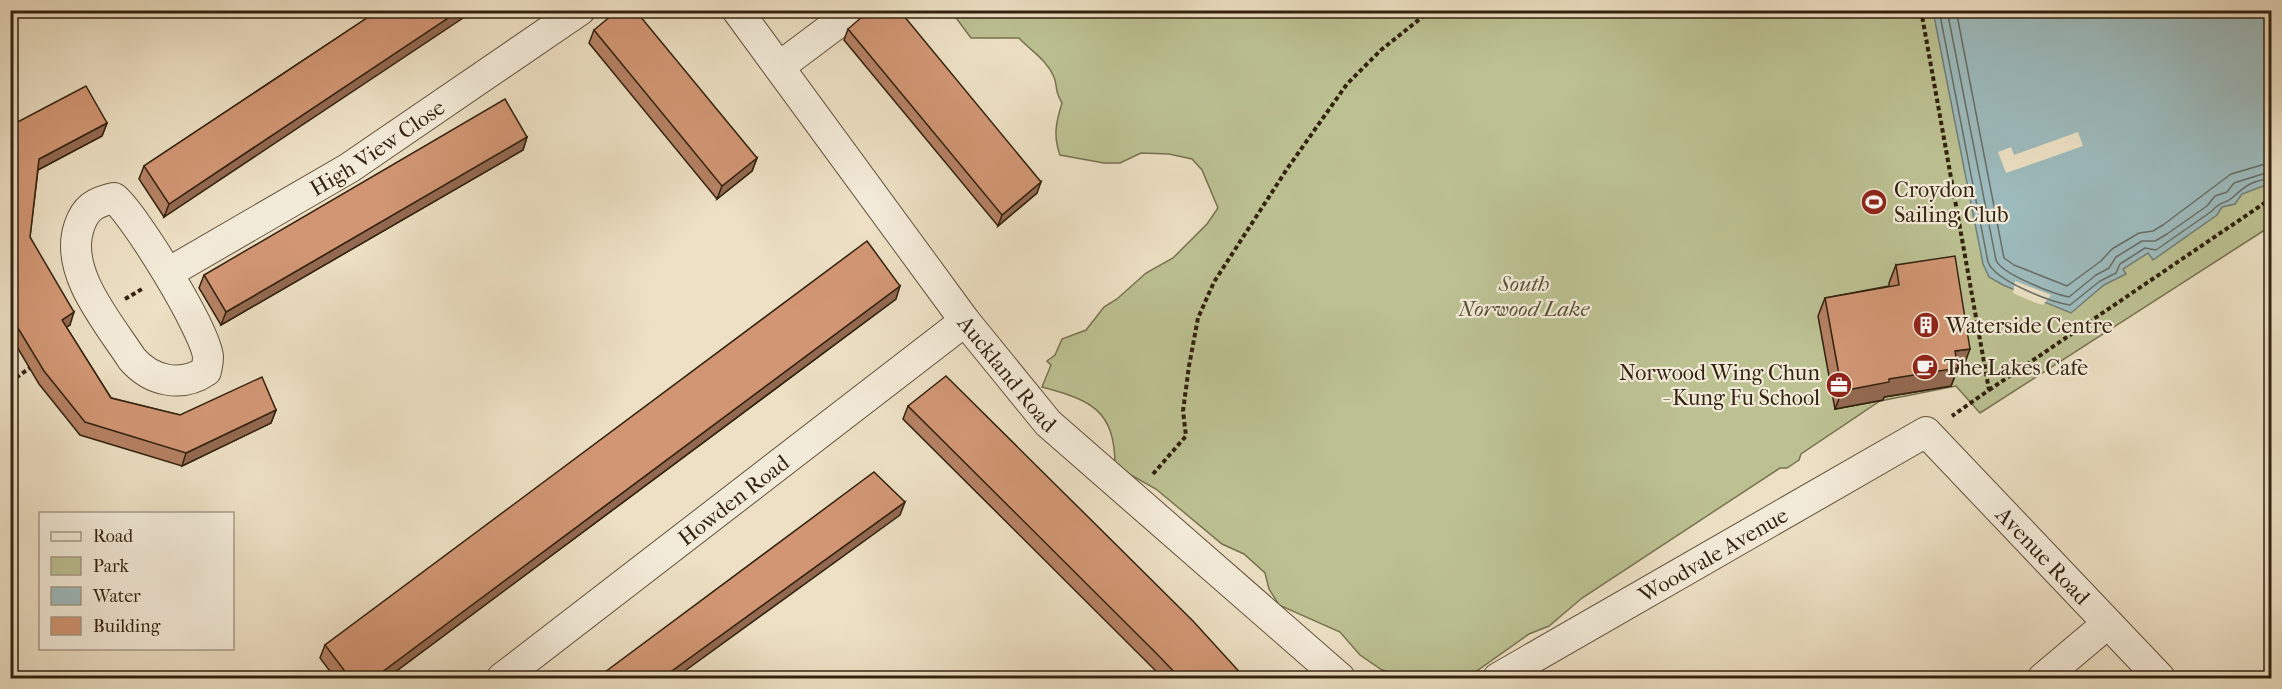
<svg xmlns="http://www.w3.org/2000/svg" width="2282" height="689" font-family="'IM FELL French Canon',serif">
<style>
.green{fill:#bcc192;stroke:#787250;stroke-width:1.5}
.water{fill:#9dbbbd;stroke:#737e77;stroke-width:1.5}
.pier{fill:#ede0c4}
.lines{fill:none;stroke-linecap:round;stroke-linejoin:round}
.shore{stroke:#686e66;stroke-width:1.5}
.minor-casing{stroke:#62523c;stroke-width:32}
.path{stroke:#33220e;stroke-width:4;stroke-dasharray:4.5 3;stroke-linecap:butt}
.minor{stroke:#f3ebd9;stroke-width:30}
.wall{fill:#b58164;stroke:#33220e;stroke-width:1.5}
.shaded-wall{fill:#936951;stroke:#33220e;stroke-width:1.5}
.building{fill:#d29674;stroke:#33220e;stroke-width:1.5}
.labels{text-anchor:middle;stroke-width:4.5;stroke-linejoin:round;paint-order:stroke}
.street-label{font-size:22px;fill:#33220e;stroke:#f3ebd9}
.poi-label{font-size:22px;fill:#33220e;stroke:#f3ebd9;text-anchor:start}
.park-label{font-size:22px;font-style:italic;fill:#5c5236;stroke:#f3ebd9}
</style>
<rect width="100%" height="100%" fill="#ede0c4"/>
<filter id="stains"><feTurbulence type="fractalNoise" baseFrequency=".00333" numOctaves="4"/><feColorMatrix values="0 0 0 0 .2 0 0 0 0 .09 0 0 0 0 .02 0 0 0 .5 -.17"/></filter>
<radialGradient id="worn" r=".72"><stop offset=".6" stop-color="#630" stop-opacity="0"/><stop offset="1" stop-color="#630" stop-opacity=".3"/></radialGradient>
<path class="green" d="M951,11H2271V226L1980,413L1956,386L1880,401L1801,454L1799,460L1787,468H1780L1582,598L1549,626L1529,634L1471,675L1461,678H1418L1382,670L1360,655L1340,632L1279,605L1269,589L1265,573L1244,554L1222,544L1156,489L1115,466C1115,410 1091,400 1042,387L1051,365L1047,361L1055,355L1062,339L1086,330L1104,307L1117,299L1146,273L1173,258L1207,224L1218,208L1202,170L1192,159L1169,154L1141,153L1120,163H1104L1060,155C1053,136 1056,122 1062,103C1054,90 1058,87 1054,77C1047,60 1031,51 1019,38H971Z"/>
<path class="water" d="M1933,11H2271V183L2242,194L2235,204L2222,207L2217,215L2153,260L2148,253L2123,269L2126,274L2104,285L2071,313L2003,285L1989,277L1983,264Z"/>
<path class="pier" d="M2078,132L2083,146L2006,173L1998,152L2011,147L2014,155Z
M2015,281L2051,295L2043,305L2036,303L2013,293Z"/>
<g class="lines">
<path class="shore" d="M1939,10L1988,262C1995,281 2051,302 2070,305L2100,281L2116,273L2120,264L2145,248L2156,250L2212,211C2220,201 2225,204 2232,198C2246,185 2252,181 2272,178
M1947,10L1996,260C2001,274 2054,294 2069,297L2096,275L2109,268L2116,257L2142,241H2155L2167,234L2207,206L2215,196L2227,192L2234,183L2272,171
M1956,10L2004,258L2014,265L2067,286L2101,261L2112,249L2139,233L2153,231L2163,225L2231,174L2272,162"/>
<defs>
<g id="minor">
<path id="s1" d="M737,10L965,321L1048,423L1340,678"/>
<path d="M779,67L855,10"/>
<path d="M114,198C135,215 206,331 208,357C208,361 207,367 206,371C181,388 151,381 132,359C108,322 64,272 79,227C85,208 95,202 114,198Z"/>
<path id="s2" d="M168,273L349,168L580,10"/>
<path id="s3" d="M502,678L965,321"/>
<path id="s4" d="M1498,678L1926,432L2160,678"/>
<path d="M2043,678L2107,624"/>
</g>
</defs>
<use href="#minor" class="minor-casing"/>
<path class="path" d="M1921,10L1989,390L1952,416
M125,299L142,289
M10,382L34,365
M1989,390L2272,198
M1153,474L1186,436L1183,411L1189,366L1198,318L1214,282L1287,169L1347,84L1381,50L1431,10"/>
<use href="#minor" class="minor"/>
</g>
<path class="wall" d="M379,10L164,217L139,179L144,166Z
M848,29L1037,193L998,226L844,40Z
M594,30L757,158L752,171L717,199L589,43Z
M107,123L102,136L38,170L30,237L70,325L66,327L111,398L180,415L276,410L271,423L182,466L80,435L39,384L10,335V126Z
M527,137L523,150L221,325L199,288L204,275Z
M1896,265L1963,368H1958L1951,386L1884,397L1883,400L1835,409L1818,316L1825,298L1889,286V283Z
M896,299L387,678H335L320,658L325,645Z
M908,406L1245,678H1163L903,419Z"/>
<path class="shaded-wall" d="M460,10H475L164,217L169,204Z
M107,123L102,136L34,172L39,159Z
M527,137L523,150L221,325L226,312Z
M757,158L752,171L717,199L722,186Z
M1041,182L1037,193L998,226L1002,215Z
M900,286L896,299L387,678H374Z
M74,312L70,325L57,333L62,320Z
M1970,349L1963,368H1958L1951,386L1884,397L1883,400L1835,409L1842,391L1889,379L1955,351Z
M276,410L271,423L182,466L186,453Z
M905,502L900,515L675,678H662Z"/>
<path class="building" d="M379,10H460L169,204L144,166Z
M618,10H635L757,158L722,186L594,30Z
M870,10H899L1041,182L1002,215L848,29Z
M86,86L107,123L39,159L30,237L74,312L62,320L111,398L180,415L262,377L276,410L186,453L85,422L44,371L10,315V126Z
M505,99L527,137L226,312L204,275Z
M867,241L900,286L374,678H350L325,645Z
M1955,256L1970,349L1955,351L1958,368L1889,379V382L1842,391L1825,298L1899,285L1896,265Z
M946,376L1193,621L1245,678H1180L1157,654L908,406Z
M874,472L905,502L662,678H597Z"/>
<defs>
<symbol id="stadium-disc" viewBox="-11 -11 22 22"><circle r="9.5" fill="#8f2418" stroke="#f3ebd9"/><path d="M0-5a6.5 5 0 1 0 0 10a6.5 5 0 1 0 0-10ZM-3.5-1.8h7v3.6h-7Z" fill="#fff"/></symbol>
<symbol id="building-disc" viewBox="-11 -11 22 22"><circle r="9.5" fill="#8f2418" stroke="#f3ebd9"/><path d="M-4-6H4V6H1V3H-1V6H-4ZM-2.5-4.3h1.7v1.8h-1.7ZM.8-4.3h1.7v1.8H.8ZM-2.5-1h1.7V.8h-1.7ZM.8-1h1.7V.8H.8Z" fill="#fff"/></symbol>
<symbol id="cafe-disc" viewBox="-11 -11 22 22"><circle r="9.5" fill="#8f2418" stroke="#f3ebd9"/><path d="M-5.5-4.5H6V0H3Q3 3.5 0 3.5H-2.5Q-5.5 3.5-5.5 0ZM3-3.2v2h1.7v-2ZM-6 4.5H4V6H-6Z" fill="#fff"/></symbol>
<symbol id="office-disc" viewBox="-11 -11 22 22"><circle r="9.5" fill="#8f2418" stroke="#f3ebd9"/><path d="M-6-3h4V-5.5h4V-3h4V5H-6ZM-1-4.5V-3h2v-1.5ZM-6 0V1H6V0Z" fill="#fff"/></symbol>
</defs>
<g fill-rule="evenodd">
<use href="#stadium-disc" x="1859" y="187" width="30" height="30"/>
<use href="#building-disc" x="1911" y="310" width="30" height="30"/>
<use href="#cafe-disc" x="1910" y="352" width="30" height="30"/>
<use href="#office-disc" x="1824" y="370" width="30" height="30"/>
</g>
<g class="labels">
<g class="street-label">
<text dy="8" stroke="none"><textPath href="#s2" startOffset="244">High View Close</textPath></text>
<text dy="8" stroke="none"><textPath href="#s1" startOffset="453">Auckland Road</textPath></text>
<text dy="8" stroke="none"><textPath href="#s3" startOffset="292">Howden Road</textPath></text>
<text dy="8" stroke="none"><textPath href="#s4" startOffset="248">Woodvale Avenue</textPath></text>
<text dy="8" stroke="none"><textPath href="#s4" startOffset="664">Avenue Road</textPath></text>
</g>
<g class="poi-label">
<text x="1894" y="197">Croydon<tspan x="1894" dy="25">Sailing Club</tspan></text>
<text x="1946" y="333">Waterside Centre</text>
<text x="1944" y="375">The Lakes Cafe</text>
<text x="1820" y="380" text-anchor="end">Norwood Wing Chun<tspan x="1820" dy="25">- Kung Fu School</tspan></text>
</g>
<g class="park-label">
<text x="1524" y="291">South<tspan x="1524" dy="25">Norwood Lake</tspan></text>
</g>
</g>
<rect width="2282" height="689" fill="none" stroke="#ede0c4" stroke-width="36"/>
<rect x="12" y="12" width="2258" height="665" fill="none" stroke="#33220e" stroke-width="3"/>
<rect x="18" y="18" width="2246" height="653" fill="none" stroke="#33220e" stroke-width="1.5"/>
<rect x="39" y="512" width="195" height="138" fill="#f3ebd9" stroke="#a69b88" stroke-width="1.5"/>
<rect x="51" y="532" width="30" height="9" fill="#f3ebd9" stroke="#a69b88" stroke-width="1.5"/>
<text x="93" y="542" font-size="18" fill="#33220e">Road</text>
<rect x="51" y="557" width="30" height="18" fill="#bcc192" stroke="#a69b88" stroke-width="1.5"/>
<text x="93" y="572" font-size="18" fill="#33220e">Park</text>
<rect x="51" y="587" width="30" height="18" fill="#9dbbbd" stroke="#a69b88" stroke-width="1.5"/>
<text x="93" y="602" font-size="18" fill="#33220e">Water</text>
<rect x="51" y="617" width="30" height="18" fill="#d29674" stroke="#a69b88" stroke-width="1.5"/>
<text x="93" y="632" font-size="18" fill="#33220e">Building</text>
<rect width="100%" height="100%" filter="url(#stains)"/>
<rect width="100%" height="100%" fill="url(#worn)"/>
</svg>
